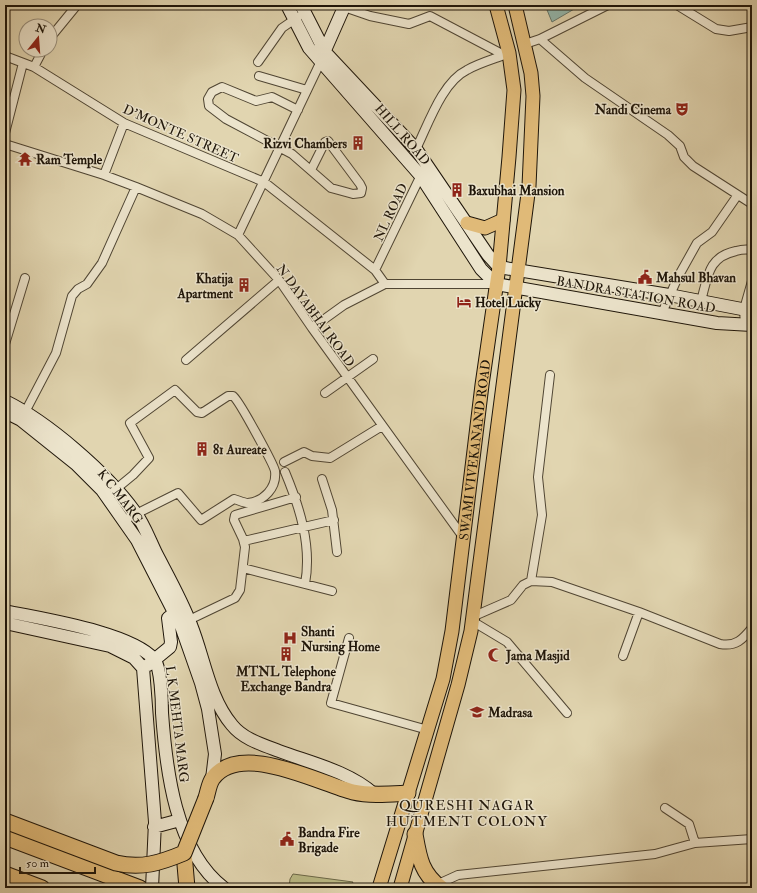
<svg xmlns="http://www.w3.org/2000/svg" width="757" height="893" font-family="'IM FELL Double Pica',serif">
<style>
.green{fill:#bbbb86;stroke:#6c6848}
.water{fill:#94b8ad;stroke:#65776b}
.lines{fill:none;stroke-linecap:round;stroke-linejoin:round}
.street-casing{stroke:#4f4533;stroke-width:10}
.secondary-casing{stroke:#1e1509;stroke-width:14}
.primary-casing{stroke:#1e1509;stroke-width:15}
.highway-casing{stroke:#1e1509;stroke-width:17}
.street{stroke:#ece4cc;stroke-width:8}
.secondary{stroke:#ece4cc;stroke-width:12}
.primary{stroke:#e0ba78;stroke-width:13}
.highway{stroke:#e0ba78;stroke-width:15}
.highway-bridge-casing{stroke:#1e1509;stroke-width:17;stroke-linecap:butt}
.highway-bridge{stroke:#e0ba78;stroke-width:15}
.labels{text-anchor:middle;stroke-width:3;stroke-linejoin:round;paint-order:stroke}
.poi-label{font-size:13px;font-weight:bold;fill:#1e1509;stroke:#ece4cc;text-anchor:start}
.street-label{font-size:13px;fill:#1e1509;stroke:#ece4cc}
.neighbourhood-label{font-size:14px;letter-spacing:1px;fill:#1e1509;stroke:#ece4cc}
</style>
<rect width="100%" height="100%" fill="#e1d5b0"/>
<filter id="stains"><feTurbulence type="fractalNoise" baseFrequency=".005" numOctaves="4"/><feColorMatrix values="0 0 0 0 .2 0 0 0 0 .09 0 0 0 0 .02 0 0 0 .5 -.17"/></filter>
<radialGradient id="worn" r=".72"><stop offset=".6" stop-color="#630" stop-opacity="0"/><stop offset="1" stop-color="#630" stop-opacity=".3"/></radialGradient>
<path class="green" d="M293,874L353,882L350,888H289L290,879Z"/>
<path class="water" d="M545,5H581L552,22Z"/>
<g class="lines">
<defs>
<path id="street" d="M677,5L716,29L729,31L752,27
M344,7L370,16L409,24L430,16L504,55
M50,38L77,5
M540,39L585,78L668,135L680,146L684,157L693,166L752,204
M525,44L540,39L608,5
M5,56L34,67L124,123L264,182L375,270L385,284
M258,62L282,28L298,17
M34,67L43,50
M259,76L307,90
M298,110L272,97L256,101L222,87L212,92L208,99L209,106L226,119L292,154L331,188L353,194L361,193L362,188L360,184L328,141L325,142L311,170
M5,133L23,63
M5,144L104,175L136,187L202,214L238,235L279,280L312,328L463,537
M416,149C428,125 442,82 467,70C479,63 494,59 507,54
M104,175L124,123
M238,235L321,61
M375,270L422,173
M701,301C708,276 708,257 736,251C743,249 746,249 752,250
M662,313L678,277L697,243L712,232L737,196
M745,326L744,309L752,281
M312,328L344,305L385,284H496
M5,344L25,278
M186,360L279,280
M325,393L373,359
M23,416L56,353L72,296L78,289L87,284L102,263L136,187
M284,462L304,452L312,456L330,458L382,426
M285,472C300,508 312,546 305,584
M322,479L332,510L337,552
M116,489L133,475L149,458L130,423L175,390L197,412L202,413L228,396H233C239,400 274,465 275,471C277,488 264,501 248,503C244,503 238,500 234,499L201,520L178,493L124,520
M244,541L334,520
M243,568L332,591
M531,581L542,515L538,477L550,375
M472,617L511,600L523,585L531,581L552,582L639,612L720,644C736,647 743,639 752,628
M189,620L235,598L240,590L245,547L243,539L234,520L235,515L296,497
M472,621L507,642L567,713
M349,638L331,703L428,730
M623,656L639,612
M665,808L689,824L695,843
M436,885L458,875L655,854L695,843L752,839"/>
<path id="secondary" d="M287,5L309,48L420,175L481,269L496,284L717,323L752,325
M301,5L325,52L416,149L488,255L499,267L669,295L752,311
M322,57L345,5
M5,401C48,422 107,473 135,512C144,524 150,541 157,555C169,578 182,601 191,625C204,657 209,698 232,725C243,739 263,745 279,751C311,763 348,771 374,794
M5,412L21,420L76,464L102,490L137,540L181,626L201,683L208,709L215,754L212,779
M5,611C42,619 130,632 154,659C161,667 162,701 162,713C166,769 175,851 224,888
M5,623L110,646L134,658L143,668L155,822L152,888
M148,665L170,647L171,642L168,618L181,608
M154,827L180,820"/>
<g id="primary">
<path d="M467,223L485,228L503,220"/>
<path id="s1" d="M379,888L443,679L452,631L482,385L499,267L509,157L514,90L509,53L496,5"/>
<path d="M400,888L458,685L471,631L529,186L533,96L531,73L515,5"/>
</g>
<path id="highway" d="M206,798C208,792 209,783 213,778C241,741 318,783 353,792C370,796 390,794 408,793
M415,834C419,857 421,873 441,888
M5,837L140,888
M184,853L187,888
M5,874L42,888"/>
</defs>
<use href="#street" class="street-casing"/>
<use href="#secondary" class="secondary-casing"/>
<use href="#primary" class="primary-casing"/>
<use href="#highway" class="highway-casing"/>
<use href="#street" class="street"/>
<use href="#secondary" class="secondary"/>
<use href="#primary" class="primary"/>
<use href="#highway" class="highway"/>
<defs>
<path id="highway-bridge" d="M5,821L116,863C141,869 160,863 184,853L206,798"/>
</defs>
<use href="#highway-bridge" class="highway-bridge-casing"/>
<use href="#highway-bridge" class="highway-bridge"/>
</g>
<defs>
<symbol id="theatre-bare" viewBox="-9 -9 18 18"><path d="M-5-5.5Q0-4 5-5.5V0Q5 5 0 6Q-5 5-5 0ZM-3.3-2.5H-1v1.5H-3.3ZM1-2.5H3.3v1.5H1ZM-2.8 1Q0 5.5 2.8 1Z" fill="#8f2418" stroke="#ece4cc" stroke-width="2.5" paint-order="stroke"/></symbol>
<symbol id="building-bare" viewBox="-9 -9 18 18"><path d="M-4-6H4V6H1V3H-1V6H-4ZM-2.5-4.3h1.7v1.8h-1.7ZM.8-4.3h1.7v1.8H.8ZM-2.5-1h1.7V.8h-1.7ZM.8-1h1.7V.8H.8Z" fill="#8f2418" stroke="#ece4cc" stroke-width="2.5" paint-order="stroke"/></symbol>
<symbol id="temple-bare" viewBox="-9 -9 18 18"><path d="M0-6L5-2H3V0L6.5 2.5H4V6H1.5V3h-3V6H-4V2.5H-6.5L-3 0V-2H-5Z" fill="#8f2418" stroke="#ece4cc" stroke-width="2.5" paint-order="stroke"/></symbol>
<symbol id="civic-bare" viewBox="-9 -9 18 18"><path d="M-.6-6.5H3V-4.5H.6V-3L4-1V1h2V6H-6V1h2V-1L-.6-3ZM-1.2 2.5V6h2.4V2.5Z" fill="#8f2418" stroke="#ece4cc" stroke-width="2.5" paint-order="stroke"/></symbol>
<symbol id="hotel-bare" viewBox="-9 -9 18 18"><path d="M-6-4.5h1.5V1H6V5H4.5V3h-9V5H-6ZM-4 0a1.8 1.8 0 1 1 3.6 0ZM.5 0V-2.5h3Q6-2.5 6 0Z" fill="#8f2418" stroke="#ece4cc" stroke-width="2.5" paint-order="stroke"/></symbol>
<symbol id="hospital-bare" viewBox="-9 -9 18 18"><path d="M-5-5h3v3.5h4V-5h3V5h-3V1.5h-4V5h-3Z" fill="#8f2418" stroke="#ece4cc" stroke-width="2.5" paint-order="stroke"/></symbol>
<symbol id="mosque-bare" viewBox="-9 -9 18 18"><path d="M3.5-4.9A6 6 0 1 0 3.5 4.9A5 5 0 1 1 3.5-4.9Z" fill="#8f2418" stroke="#ece4cc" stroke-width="2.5" paint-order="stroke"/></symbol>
<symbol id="school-bare" viewBox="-9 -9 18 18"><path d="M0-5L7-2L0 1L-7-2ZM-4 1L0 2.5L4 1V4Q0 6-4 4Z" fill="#8f2418" stroke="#ece4cc" stroke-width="2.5" paint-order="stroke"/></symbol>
</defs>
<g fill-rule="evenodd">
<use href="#theatre-bare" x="672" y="99" width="20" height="20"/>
<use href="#building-bare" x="348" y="133" width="20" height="20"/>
<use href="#temple-bare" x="15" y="149" width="20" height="20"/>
<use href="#building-bare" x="447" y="180" width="20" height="20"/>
<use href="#civic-bare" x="635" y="267" width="20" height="20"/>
<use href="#building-bare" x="234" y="275" width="20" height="20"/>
<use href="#hotel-bare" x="454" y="292" width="20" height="20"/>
<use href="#building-bare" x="192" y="439" width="20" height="20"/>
<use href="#hospital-bare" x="280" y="628" width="20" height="20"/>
<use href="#building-bare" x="276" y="644" width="20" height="20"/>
<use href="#mosque-bare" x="485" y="645" width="20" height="20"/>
<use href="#school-bare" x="467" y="702" width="20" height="20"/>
<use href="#civic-bare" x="277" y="829" width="20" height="20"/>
</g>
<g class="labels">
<g class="poi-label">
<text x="671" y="114" text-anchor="end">Nandi Cinema</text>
<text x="347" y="148" text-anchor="end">Rizvi Chambers</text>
<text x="36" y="164">Ram Temple</text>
<text x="468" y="195">Baxubhai Mansion</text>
<text x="656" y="282">Mahsul Bhavan</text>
<text x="233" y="283" text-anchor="end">Khatija<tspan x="233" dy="15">Apartment</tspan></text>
<text x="475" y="307">Hotel Lucky</text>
<text x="213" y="454">81 Aureate</text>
<text x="301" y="636">Shanti<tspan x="301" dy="15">Nursing Home</tspan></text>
<text x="506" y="660">Jama Masjid</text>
<text x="286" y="676" text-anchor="middle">MTNL Telephone<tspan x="286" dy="15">Exchange Bandra</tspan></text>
<text x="488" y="717">Madrasa</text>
<text x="298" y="837">Bandra Fire<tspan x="298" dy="15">Brigade</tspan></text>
</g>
<g class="street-label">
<text transform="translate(181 133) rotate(24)" y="5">D'MONTE STREET</text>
<text transform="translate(403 134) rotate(49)" y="5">HILL ROAD</text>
<text transform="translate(390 212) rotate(-65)" y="5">NL ROAD</text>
<text transform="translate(636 294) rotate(10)" y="5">BANDRA STATION ROAD</text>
<text transform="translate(316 315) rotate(54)" y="5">N DAYABHAI ROAD</text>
<text dy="5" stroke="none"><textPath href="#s1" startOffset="450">SWAMI VIVEKANAND ROAD</textPath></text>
<text transform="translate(121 496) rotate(52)" y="5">K C MARG</text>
<text transform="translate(178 724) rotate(83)" y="5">L K MEHTA MARG</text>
</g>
<g class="neighbourhood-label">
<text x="467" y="810">QURESHI NAGAR<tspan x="467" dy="16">HUTMENT COLONY</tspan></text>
</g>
</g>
<rect width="757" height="893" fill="none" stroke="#e1d5b0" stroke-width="20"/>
<rect x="6" y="6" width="745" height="881" fill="none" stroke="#1e1509" stroke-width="2"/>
<rect x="10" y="10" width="737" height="873" fill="none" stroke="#1e1509"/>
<g transform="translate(38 38) rotate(17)"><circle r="19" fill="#ece4cc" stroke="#9a917e"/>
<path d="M0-3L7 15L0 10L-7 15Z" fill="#8f2418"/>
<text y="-6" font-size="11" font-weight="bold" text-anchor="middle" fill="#1e1509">N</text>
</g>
<path d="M20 867v6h75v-6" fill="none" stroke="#1e1509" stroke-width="2"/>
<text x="26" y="867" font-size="12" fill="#1e1509" stroke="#ece4cc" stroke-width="3" paint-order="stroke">50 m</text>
<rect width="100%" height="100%" filter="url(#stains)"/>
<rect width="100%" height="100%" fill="url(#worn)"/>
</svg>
